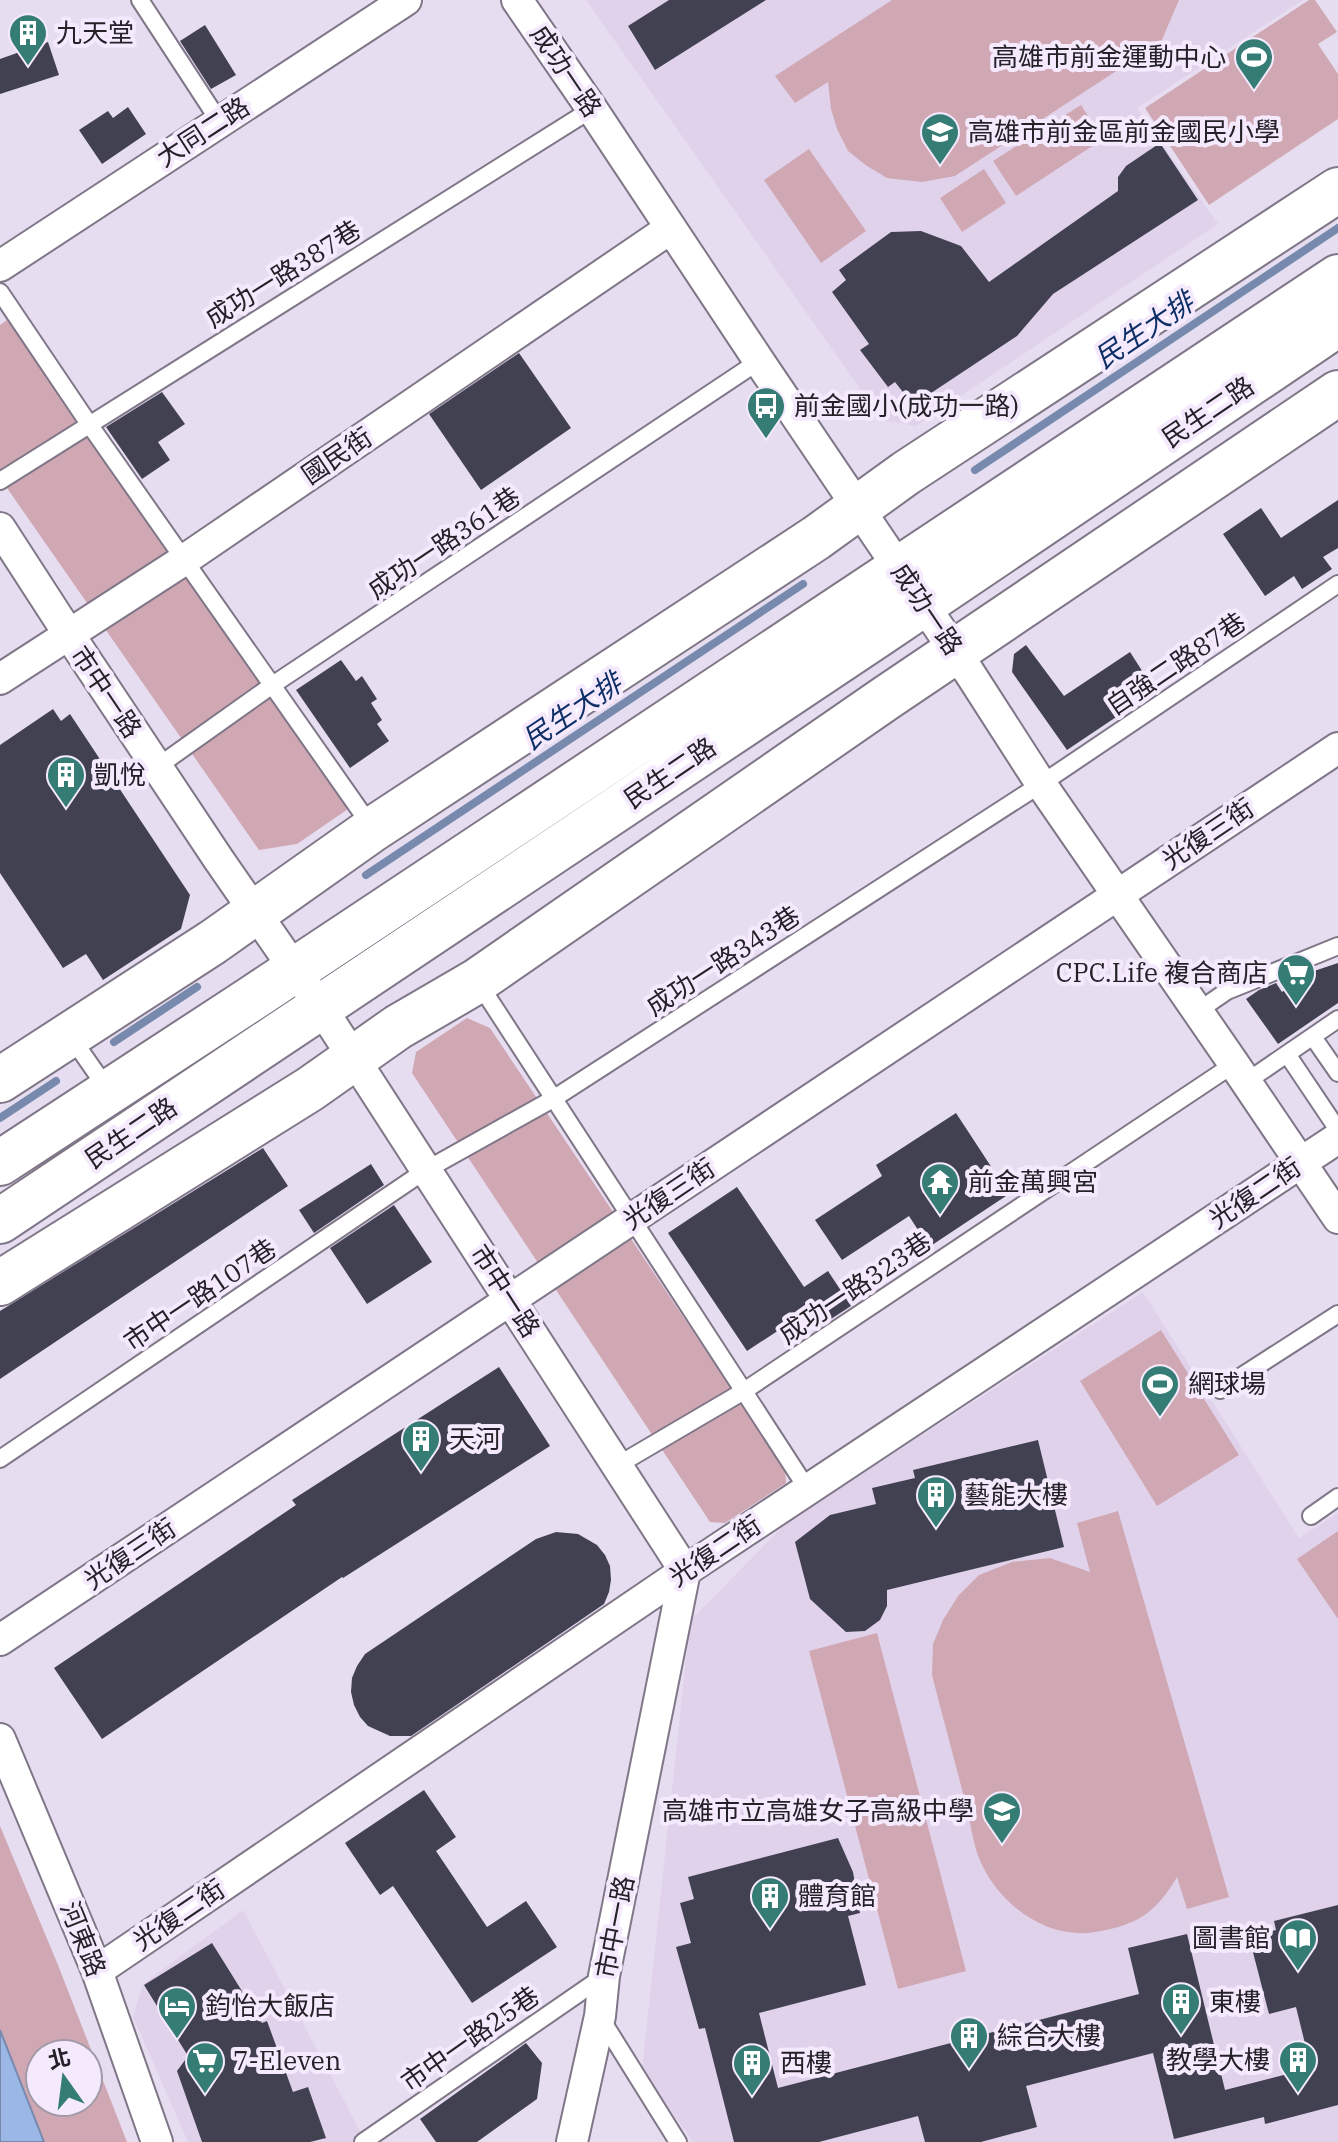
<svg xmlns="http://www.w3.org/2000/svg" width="1338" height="2142" font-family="'IBM Plex Serif','Noto Sans TC',serif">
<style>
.built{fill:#e1d2ec}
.green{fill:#d0a8b3;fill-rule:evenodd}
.water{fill:#9ab7e6;stroke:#778aad;stroke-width:2}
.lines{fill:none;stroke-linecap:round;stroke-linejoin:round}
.stream{stroke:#778aad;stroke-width:8}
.building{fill:#414152}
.lane-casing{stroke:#7f7687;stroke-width:20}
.street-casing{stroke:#7f7687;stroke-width:34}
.secondary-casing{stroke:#7f7687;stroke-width:48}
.lane{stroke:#fff;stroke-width:16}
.street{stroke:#fff;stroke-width:30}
.secondary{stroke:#fff;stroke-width:44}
.labels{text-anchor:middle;stroke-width:8;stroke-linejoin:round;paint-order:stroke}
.poi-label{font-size:26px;fill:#252128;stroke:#f5eafd;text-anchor:start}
.street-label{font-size:26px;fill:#252128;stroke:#f5eafd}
.water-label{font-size:28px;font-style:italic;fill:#0e2e66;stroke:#f5eafd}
</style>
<rect width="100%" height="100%" fill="#e7ddf0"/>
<path class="built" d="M586,0H1303L1137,108L1218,224L916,426L882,420Z
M1143,1292L1299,1538L1338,1513V2142H693L642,2070L690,1621L785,1524Z
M243,1910L366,2142H188L133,2017L143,1984Z"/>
<path class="green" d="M892,0H1179L1161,42L955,176L922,182L887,178L867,166L848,151L837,129L831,109L828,82L795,103L775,76Z
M1309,0H1315L1337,32L1318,44L1338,74V119L1209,205L1145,108Z
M1081,105L1103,139L1016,196L993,161Z
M809,149L866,231L821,263L764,180Z
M984,169L1006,203L962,232L940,198Z
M7,320L348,809L297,844L259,850L0,478V325Z
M467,1018L490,1028L785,1469L786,1483L725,1523L710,1522L412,1073L416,1052Z
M1161,1330L1239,1455L1157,1506L1080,1381Z
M1118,1511L1229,1897L1187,1909L1177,1877C1155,1914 1137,1925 1095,1932C1047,1940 1002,1906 982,1865C973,1847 971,1824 966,1805C955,1762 943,1718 932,1675L933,1644L943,1620L958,1596L979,1575L1012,1562L1050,1558L1090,1572L1077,1523Z
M1338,1531V1619L1297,1559Z
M877,1633L966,1971L898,1989L809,1651Z
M0,1826L58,1965L127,2142H44L0,2030ZM40,2054H88V2102H40Z"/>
<path class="water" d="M0,2030L44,2142H0Z"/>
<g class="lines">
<path class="stream" d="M975,470L1338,228
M366,875L803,584
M114,1042L197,987
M0,1118L56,1081"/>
</g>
<path class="building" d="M669,0H766L655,70L628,26Z
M205,25L236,75L211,89L180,41Z
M48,42L59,75L0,94V59Z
M128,107L146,134L102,164L79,130L108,111L113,118Z
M1160,143L1198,200L1053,294L1017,336L913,405L895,382L888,387L860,350L869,344L832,292L846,280L839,270L891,232L921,231L961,246L989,282L1118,191V177L1126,166Z
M519,353L571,428L481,490L429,414Z
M162,392L185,424L158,442L170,460L142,479L106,427Z
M1338,500V548L1323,557L1332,569L1302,589L1294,576L1265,596L1223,534L1261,508L1281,538Z
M1026,645L1064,696L1130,652L1155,691L1067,750L1012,672L1014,654Z
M341,660L356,681L362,676L377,699L371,703L382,720L377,724L389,741L350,768L296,690Z
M53,709L61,721L70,714L190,895L181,929L103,980L86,954L63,968L0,873V745Z
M1338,963V1003L1278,1044L1246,999L1259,990L1276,983L1282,992L1311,972Z
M956,1113L1009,1194L929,1247L909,1216L842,1260L815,1220L882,1176L876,1165Z
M263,1148L288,1186L0,1379V1311Z
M371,1164L384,1185L314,1233L299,1210Z
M737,1187L804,1287L828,1271L851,1306L831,1319L820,1303L747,1351L668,1233Z
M394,1205L432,1262L367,1304L330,1248Z
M499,1367L550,1446L343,1578L342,1577L102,1739L54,1668L296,1505L292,1500Z
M1038,1440L1064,1547L887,1590V1606L880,1620L865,1631L846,1632L810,1599L795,1542L830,1515L876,1504L872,1488L915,1478L913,1470Z
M556,1532L578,1534L597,1545L605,1555L610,1566L611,1580L609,1592L604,1604L411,1736H390L368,1726L360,1717L354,1705L351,1692L352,1678L357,1666L365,1654L536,1539Z
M424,1790L456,1837L436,1851L487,1927L526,1901L557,1947L472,2003L393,1886L380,1895L345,1843Z
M838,1838L853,1872L860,1913L848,1916L866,1985L759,2013L778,2088L1139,1994L1128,1948L1187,1934L1225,2090L1311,2068L1296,2007L1269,2014L1249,1937L1276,1930L1274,1921L1338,1905V2105L1265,2124L1264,2117L1174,2139L1153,2053L1026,2086L1037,2127L981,2142H925L918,2116L819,2142H734L705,2028L699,2029L676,1947L691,1943L680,1903L694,1899L688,1877Z
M212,1943L262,2023L267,2021L293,2092L308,2087L326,2138L310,2142H202L177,2071L188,2056L144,1985Z
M526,2043L542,2063L537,2099L477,2142H436L420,2119Z"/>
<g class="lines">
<defs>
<path id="lane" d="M140,0L219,121
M0,292L89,424L373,829
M0,481L592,109
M157,767L271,686L759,361
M478,982L808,1490
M1198,1011L1227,991L1338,946
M71,1037L108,1090
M1313,1037L1338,1073
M1287,1054L1336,1127
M1246,1082L1338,1019
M1220,1390L1338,1314
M0,1459L426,1170L553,1099L1041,784L1338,584
M618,1465L744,1391L1234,1064
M1311,1516L1338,1497
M600,2017L678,2142
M363,2142L604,1976"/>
<path id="street" d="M517,0L592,109L759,361L969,672L1041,784L1234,1064L1338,1218
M0,266L406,0
M0,528L68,633L219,860L320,1006L685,1571L604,1976L600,2016L572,2142
M0,679L184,560L671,228
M0,1640L1338,748
M0,1739L97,1971L157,2142
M97,1971L685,1571L1338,1138"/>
<path id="secondary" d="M0,1080L213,942L373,829L816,538L906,473L1338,190
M0,1163L251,999L1338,277
M0,1221L879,634L1338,324
M0,1283L310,1089L398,1027L477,981L886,698L1338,393"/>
</defs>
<use href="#lane" class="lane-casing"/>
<use href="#street" class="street-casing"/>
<use href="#secondary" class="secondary-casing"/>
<use href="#lane" class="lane"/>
<use href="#street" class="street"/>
<use href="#secondary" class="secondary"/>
</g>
<defs>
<symbol id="building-pin" viewBox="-11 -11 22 30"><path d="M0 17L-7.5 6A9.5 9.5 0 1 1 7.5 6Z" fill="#357c75" stroke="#f5eafd"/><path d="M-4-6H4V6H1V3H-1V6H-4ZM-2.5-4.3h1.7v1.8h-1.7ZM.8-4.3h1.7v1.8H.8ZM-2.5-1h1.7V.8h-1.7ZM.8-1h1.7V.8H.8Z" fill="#fff"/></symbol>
<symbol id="stadium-pin" viewBox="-11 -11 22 30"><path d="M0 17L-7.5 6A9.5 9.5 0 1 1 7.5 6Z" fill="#357c75" stroke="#f5eafd"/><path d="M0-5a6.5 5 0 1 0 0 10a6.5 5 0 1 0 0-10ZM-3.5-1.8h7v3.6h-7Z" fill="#fff"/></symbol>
<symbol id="school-pin" viewBox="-11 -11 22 30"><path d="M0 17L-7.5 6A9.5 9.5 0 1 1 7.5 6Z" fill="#357c75" stroke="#f5eafd"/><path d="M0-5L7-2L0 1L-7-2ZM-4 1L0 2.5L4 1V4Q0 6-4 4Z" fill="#fff"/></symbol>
<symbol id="bus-pin" viewBox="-11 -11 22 30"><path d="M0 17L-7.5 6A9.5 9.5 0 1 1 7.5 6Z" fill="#357c75" stroke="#f5eafd"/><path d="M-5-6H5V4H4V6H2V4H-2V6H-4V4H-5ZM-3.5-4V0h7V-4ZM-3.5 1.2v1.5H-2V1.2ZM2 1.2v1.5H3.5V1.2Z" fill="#fff"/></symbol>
<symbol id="supermarket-pin" viewBox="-11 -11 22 30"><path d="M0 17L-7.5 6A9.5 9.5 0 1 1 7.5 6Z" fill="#357c75" stroke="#f5eafd"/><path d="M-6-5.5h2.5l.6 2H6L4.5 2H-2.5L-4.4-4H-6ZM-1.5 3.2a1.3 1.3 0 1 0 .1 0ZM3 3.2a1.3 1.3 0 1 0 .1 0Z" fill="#fff"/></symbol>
<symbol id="temple-pin" viewBox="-11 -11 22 30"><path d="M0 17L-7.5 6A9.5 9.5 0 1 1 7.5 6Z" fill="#357c75" stroke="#f5eafd"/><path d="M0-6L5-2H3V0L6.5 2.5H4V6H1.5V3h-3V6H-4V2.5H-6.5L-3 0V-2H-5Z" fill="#fff"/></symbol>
<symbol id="library-pin" viewBox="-11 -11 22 30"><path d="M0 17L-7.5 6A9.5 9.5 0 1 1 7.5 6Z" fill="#357c75" stroke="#f5eafd"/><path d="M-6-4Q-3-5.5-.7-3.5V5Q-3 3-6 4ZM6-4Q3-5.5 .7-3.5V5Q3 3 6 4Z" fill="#fff"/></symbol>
<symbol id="hotel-pin" viewBox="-11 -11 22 30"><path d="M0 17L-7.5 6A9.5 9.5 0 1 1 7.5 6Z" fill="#357c75" stroke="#f5eafd"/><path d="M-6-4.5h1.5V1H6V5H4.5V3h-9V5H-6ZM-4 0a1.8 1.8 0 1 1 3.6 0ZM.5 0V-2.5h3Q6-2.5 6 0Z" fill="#fff"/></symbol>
</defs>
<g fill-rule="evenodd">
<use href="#building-pin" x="6" y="11" width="44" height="60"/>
<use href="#stadium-pin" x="1232" y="35" width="44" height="60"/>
<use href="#school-pin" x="918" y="110" width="44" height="60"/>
<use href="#bus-pin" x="744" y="384" width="44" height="60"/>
<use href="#building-pin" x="44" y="753" width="44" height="60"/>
<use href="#supermarket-pin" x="1274" y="951" width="44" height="60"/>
<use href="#temple-pin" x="918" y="1160" width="44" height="60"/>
<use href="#stadium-pin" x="1138" y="1362" width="44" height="60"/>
<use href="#building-pin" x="399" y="1417" width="44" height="60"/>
<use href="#building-pin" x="914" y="1473" width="44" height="60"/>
<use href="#school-pin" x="980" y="1789" width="44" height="60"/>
<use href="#building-pin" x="748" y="1874" width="44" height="60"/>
<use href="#library-pin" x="1276" y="1916" width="44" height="60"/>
<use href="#building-pin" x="1159" y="1980" width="44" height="60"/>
<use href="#hotel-pin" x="155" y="1984" width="44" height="60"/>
<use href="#building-pin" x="947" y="2014" width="44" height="60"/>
<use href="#building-pin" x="1276" y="2038" width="44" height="60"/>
<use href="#supermarket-pin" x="183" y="2039" width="44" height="60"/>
<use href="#building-pin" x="730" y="2041" width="44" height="60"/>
</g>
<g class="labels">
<g class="poi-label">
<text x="56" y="42">九天堂</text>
<text x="1226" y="66" text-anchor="end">高雄市前金運動中心</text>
<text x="968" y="141">高雄市前金區前金國民小學</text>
<text x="794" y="415">前金國小(成功一路)</text>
<text x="94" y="784">凱悅</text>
<text x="1268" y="982" text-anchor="end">CPC.Life 複合商店</text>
<text x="968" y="1191">前金萬興宮</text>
<text x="1188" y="1393">網球場</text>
<text x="449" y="1448">天河</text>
<text x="964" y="1504">藝能大樓</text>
<text x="974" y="1820" text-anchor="end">高雄市立高雄女子高級中學</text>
<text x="798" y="1905">體育館</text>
<text x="1270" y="1947" text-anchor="end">圖書館</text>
<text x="1209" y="2011">東樓</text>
<text x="205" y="2015">鈞怡大飯店</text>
<text x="997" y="2045">綜合大樓</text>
<text x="1270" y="2069" text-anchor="end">教學大樓</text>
<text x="233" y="2070">7-Eleven</text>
<text x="780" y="2072">西樓</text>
</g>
<g class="street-label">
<text transform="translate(566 71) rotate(56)" y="9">成功一路</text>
<text transform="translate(203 132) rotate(-33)" y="9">大同二路</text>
<text transform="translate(283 274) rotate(-32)" y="9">成功一路387巷</text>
<text transform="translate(1208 412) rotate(-34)" y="9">民生二路</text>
<text transform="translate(337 456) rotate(-34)" y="9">國民街</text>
<text transform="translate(444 543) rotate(-34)" y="9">成功一路361巷</text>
<text transform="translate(927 609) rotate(56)" y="9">成功一路</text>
<text transform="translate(1176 664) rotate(-34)" y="9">自強二路87巷</text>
<text transform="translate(106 692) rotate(56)" y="9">市中一路</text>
<text transform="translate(670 773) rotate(-34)" y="9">民生二路</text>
<text transform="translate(1208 834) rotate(-34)" y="9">光復三街</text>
<text transform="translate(723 961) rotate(-33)" y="9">成功一路343巷</text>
<text transform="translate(131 1133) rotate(-34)" y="9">民生二路</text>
<text transform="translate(1255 1193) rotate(-34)" y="9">光復二街</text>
<text transform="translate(669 1194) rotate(-34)" y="9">光復三街</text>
<text transform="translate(855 1288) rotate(-34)" y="9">成功一路323巷</text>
<text transform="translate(505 1291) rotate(57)" y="9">市中一路</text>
<text transform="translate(200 1295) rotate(-34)" y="9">市中一路107巷</text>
<text transform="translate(715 1551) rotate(-34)" y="9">光復二街</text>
<text transform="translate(130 1554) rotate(-34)" y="9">光復三街</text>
<text transform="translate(179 1915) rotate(-34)" y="9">光復二街</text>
<text transform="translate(615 1927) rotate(-79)" y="9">市中一路</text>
<text transform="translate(83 1939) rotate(68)" y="9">河東路</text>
<text transform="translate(470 2039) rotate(-35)" y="9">市中一路25巷</text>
</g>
<g class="water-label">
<text transform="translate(1144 330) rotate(-34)" y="10">民生大排</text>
<text transform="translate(572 711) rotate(-34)" y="10">民生大排</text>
</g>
</g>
<g transform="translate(64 2078) rotate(346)"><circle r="38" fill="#f5eafd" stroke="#a29aa8" stroke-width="2"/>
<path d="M0-6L14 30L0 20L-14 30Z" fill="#357c75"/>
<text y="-12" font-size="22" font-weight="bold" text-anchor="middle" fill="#252128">北</text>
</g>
</svg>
